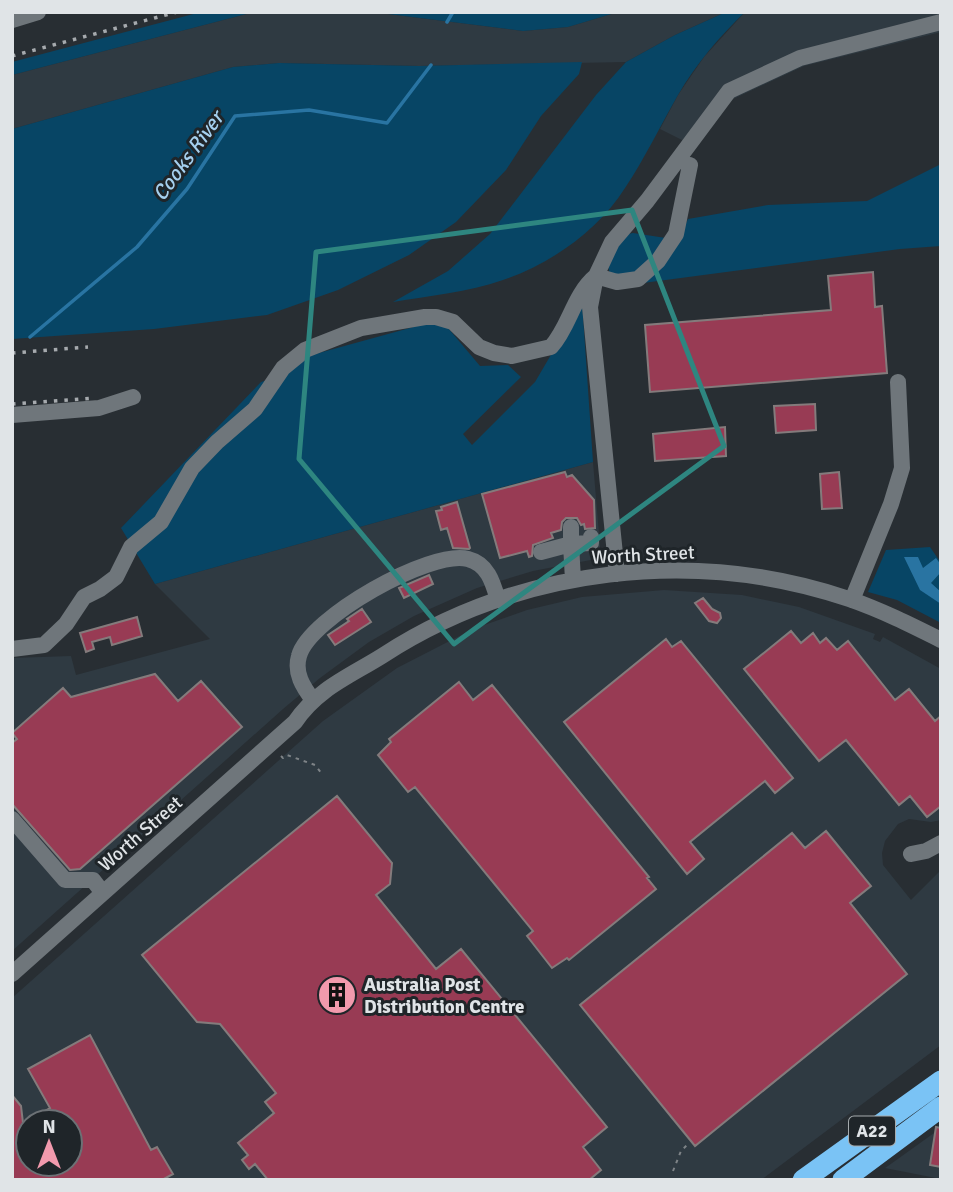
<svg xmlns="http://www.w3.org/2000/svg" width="953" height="1192" font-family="Signika,sans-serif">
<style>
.built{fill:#2f3a42;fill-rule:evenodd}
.green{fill:#074565}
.water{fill:#2974a2}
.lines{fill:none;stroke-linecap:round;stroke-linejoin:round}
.stream{stroke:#2974a2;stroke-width:3.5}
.building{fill:#983b54;stroke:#847b7c;stroke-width:2;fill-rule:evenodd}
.path{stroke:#7e8387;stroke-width:2;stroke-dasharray:3.5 5;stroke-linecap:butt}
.minor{stroke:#6f767b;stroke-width:16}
.highway{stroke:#7ac3f5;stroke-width:21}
.rail{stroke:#a6aaae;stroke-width:3.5;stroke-dasharray:3.5 7;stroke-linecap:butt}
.marked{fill:none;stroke:#2e8680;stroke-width:5;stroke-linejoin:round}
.labels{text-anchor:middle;stroke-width:6;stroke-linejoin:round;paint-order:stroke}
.shield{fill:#1f2529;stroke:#a6abae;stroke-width:2}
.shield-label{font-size:18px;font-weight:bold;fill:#e0e4e7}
.street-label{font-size:19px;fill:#e0e4e7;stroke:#1f2529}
.poi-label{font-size:19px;font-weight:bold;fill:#e0e4e7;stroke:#1f2529;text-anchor:start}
.water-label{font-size:21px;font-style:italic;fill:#a5d0ef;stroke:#1f2529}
</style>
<rect width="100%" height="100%" fill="#282e33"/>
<path class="built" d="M254,12H372L523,31L568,27L618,12H726L675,35L626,62L419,66L279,63L233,67L12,129V75Z
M745,12H941V32L804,66L733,99L686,142L660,129L678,95L704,57Z
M593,462L601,558L533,571L477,588L414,616L369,642L320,678L283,709L12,951V658L71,656L76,675L210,639L155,584Z
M664,590L742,595L799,607L875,634L873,639L880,642L883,637L941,669V820L931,822L909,819L898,824L885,841L882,853L883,865L911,900L941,870V1045L761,1180H12V998L323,721L397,668L473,629L527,610L582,597ZM28,1122H70V1164H28Z
M941,1128V1179L885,1168L888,1166Z"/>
<path class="green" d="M201,12H254L12,75V62Z
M372,12H618L568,27L523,31Z
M726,12H745C719,37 696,64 678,95C660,126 645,158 625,188C599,230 549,265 503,280C468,292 429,296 393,302L448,271L490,234L596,95L626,62L675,35Z
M582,62L579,74L541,116L506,170L456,222L409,255L338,290L267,315L154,329L12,339V129L233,67L279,63L419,66Z
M941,164V246L900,249L643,283L672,253L688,219L768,205L867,201Z
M633,233L666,238L656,256L634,274L610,275L608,266L624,235Z
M582,302L593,462L155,584L121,528L261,382L283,375L308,356L428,323L448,328L480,366L508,365L521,377L463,434L472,445L535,382Z
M930,547L941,563V623L897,600L868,592L886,550Z"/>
<path class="water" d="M904,557H918L923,568L936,558L941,565V572L931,583L941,592V604L920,590Z"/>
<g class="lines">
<path class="stream" d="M447,22L453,12
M30,337L137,247L187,189L235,116L309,110L387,123L431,65"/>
</g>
<path class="building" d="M873,272L875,307L882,306L887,373L650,392L645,325L831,310L828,276Z
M815,404L816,430L776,433L774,406Z
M725,427L726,456L655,461L653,434Z
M565,472L567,477L572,475L594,500L595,528L585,529L584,524L581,525L577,518H566L562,522L561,530L551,533L553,538L533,545L532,556L529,557L527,551L500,558L482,494Z
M839,472L842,508L822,509L820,474Z
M457,502L470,548L469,549L453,548L447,528L441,530L436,511L442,510L441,507Z
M429,575L433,584L404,598L399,588Z
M703,598L712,609L720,613L721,618L717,623L709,621L695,603Z
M362,609L371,622L335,645L328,635L349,621L347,619Z
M137,617L142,636L112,645L110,637L92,642L94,649L86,652L80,633Z
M791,631L801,643L813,633L820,643L826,638L837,650L848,641L895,700L909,689L935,721L941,716V806L927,817L910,796L899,805L846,740L819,761L744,669Z
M666,639L672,647L681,641L793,778L775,793L765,781L690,842L704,859L687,874L564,722Z
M155,674L178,701L201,681L242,727L80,869L70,870L12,804V743L17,739L12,733L63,688L71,697Z
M459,682L473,700L492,685L649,877L647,878L656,889L569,960L567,958L552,968L527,936L533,931L415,787L408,792L378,755L391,742L389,739Z
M337,796L392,863L390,884L376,895L436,969L461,949L607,1127L583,1147L601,1170L589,1180H268L255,1164L249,1169L242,1160L248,1155L238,1143L274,1113L265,1102L276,1093L220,1024L197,1022L142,955Z
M826,831L871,886L850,903L907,974L695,1146L580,1005L792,833L805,848Z
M90,1035L151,1150L157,1147L173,1174L162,1180H12V1095L21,1106L23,1123L50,1108L28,1069ZM28,1122H70V1164H28Z
M936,1127L941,1128V1167L930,1165Z"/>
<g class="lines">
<path class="path" d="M281,756L283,758L287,755L315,765L322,774
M673,1171L681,1151L689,1143"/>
<path class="minor" d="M12,20L38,12
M12,415L99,408L133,397
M541,552L571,544V527
M617,574L590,307L596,276L612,242L647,201L729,91L800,58L941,22
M573,580L571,544L591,543V537
M852,600L891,504L902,468L898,382
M12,649L44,645L66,624L84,597L100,589L116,577L131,547L161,522L192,468L217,442L255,409L283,368L305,350L361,328L425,317H436L453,322L479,347L494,353L512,356L551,347C570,326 573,295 596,276L617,282L638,279L658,261L676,234L690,165
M313,700C303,687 294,673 299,656C309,618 431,549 468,559C488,564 493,583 498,600
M12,819L65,880H93L103,893
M911,854L926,851L941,843
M12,974L295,722C317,689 350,676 382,656C519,567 695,547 849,599C881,610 911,625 941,640"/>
<path class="highway" d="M803,1180L941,1081
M843,1180L941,1107"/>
<path class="rail" d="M12,56L177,12
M12,353L88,347
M12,404L95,398"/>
</g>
<path class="marked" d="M632,210L724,446L454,644L299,459L316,252Z"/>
<defs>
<symbol id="building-disc" viewBox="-11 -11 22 22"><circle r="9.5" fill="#f29aad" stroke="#1f2529"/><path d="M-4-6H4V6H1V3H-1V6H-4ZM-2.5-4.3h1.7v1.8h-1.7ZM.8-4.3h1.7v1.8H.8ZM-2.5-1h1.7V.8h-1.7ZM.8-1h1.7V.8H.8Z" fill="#111"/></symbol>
</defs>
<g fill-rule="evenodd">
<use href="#building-disc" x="315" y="973" width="44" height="44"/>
</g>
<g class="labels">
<rect class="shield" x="849" y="1116.5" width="46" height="29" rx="5"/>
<g class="shield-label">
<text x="872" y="1137">A22</text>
</g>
<g class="street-label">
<text transform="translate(643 554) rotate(-3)" y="7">Worth Street</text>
<text transform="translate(140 833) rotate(-41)" y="7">Worth Street</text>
</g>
<g class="poi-label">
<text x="364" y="991">Australia Post<tspan x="364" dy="22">Distribution Centre</tspan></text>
</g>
<g class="water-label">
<text transform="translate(188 156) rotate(-54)" y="7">Cooks River</text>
</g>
</g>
<rect width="953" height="1192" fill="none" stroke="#e0e4e7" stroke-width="28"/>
<g transform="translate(49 1143)"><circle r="33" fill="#1f2529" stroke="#6c7175" stroke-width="2"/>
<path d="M0-5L12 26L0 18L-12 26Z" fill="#f29aad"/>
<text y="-10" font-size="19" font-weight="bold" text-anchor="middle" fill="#e0e4e7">N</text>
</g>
</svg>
